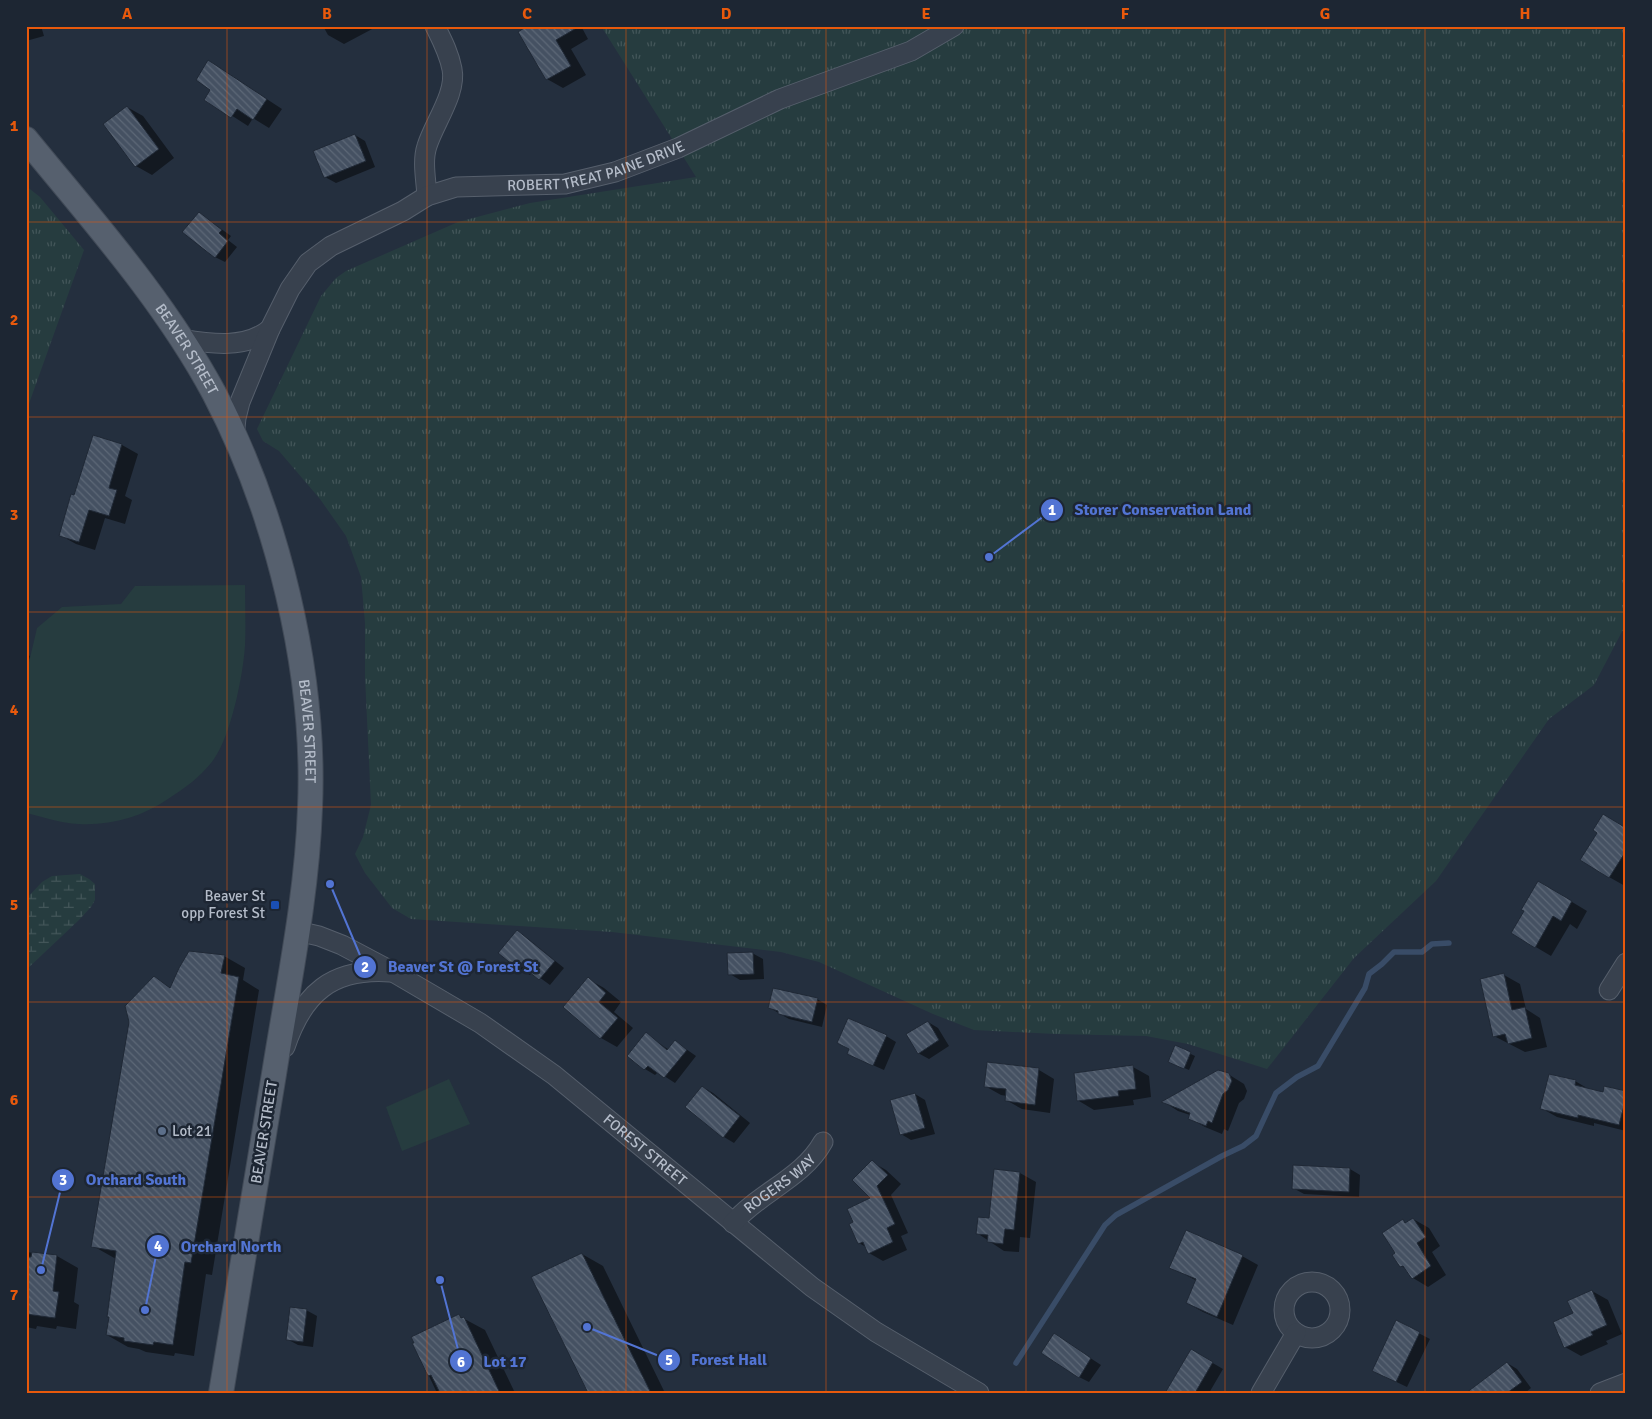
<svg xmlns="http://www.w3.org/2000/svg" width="1652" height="1419" font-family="Signika,sans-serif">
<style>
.wetland{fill:url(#wetland-marsh)}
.park{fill:url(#park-tufts)}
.garden{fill:#263c3f}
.shadow{fill:#0007}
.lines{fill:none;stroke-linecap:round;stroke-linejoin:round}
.stream{stroke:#394c67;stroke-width:5.5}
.building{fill:url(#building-back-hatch);stroke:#1f2835}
.minor-casing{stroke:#565f6c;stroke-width:21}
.major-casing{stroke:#414a57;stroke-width:26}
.minor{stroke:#38414e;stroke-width:19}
.major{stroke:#56606e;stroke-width:24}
.grid{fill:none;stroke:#e8590c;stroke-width:1;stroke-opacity:0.55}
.transit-dot{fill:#1a4fb4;stroke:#1d2633;stroke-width:2}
.service-dot{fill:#5c6f8a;stroke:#1d2633;stroke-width:2}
.labels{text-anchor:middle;stroke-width:5;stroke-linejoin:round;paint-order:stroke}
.street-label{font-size:15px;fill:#b4bcc9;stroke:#1d2633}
.poi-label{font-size:15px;fill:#b4bcc9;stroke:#1d2633;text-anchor:end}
.leader{fill:none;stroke:#5274d3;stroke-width:2}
.callout-dot{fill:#5274d3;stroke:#1d2633;stroke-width:2}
.mark-label{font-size:15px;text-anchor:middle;font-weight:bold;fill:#fff}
.callout-label{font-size:16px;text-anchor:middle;font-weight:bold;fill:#5274d3;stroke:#1d2633;stroke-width:5;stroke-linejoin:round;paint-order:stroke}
.neatline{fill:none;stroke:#e8590c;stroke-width:2}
.grid-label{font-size:16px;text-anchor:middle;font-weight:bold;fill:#e8590c}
</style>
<defs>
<pattern id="wetland-marsh" width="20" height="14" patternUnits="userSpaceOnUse" patternTransform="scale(1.25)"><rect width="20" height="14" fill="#263c3f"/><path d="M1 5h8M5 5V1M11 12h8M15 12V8" fill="none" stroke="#435659"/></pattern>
<pattern id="park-tufts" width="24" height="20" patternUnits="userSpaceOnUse" patternTransform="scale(1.25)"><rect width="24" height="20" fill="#263c3f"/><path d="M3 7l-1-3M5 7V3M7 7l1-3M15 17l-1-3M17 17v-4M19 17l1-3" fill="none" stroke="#435659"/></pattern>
<pattern id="building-back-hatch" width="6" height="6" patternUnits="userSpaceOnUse" patternTransform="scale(1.25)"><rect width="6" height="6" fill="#455162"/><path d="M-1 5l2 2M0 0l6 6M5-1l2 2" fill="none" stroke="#5d6877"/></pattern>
</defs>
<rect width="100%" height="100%" fill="#242f3e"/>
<path class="wetland" d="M80,874L89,879L95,884V900L91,907L79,920L26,970V899L42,882L52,876Z"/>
<path class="park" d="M601,26H1626V624L1594,685L1549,719L1436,881L1354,958L1267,1069L1188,1044L1146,1036L1055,1034L974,1030L933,1014L819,962L781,952L612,932L411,919L392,908L365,873L355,854L363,837L371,805L365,676V623L361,577L346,536L320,499L279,451L263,441L257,429L321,296L336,278L346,271L458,222L530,203L696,177Z
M26,186L40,197L84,250L26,412Z"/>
<path class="garden" d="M245,585C245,605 246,626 245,646C243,676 231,735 214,759C202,776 185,788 168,799C142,817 110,826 78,824C61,823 43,817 26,813V675L37,628L62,607L121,604L135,586Z
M449,1079L470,1124L402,1151L386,1107Z"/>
<path class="shadow" d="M26,26H41L44,36L26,41Z
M323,26H375L376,27L344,44L328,35Z
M530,26H581L588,39L571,49L586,75L563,88L547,79Z
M224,71L282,109L269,128L253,118L248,126L206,99Z
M127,107L143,116L174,158L152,175L136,166Z
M355,135L365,141L375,167L336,183L325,177Z
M199,213L231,236L228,240L237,247L225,262L215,257Z
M94,437L122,445L138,454L125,496L132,500L125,524L105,518L95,550L76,544L60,535L75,497Z
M26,654L30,656L26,670Z
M1626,828V884L1625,886L1609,877Z
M1539,882L1587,911L1577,929L1570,924L1551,956L1512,933L1525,911Z
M517,932L527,938L564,968L550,985L532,972L530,975L519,969Z
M752,953L763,959L764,979L740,980L730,974Z
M224,956L245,968L243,980L259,990L212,1275L206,1274L194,1356L175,1353L174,1356L146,1352L139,1349L128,1347L107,1335L116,1259L93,1246L154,978L171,988Z
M1504,975L1520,984L1526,1009L1540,1018L1547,1047L1525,1052L1494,1036Z
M588,979L604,988L621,1002L614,1012L633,1028L617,1047L601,1038Z
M817,999L827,1005L822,1027L789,1019L770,1008Z
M928,1022L938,1028L949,1046L929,1059L918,1053Z
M646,1034L669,1050L676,1042L696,1056L675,1083L658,1072L655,1075L645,1069L628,1056Z
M886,1036L896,1042L884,1070L859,1059Z
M1176,1047L1195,1056L1189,1070L1175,1064Z
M1133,1067L1149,1076L1151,1097L1133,1100L1134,1105L1094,1110L1079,1101Z
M1039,1070L1054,1079L1050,1113L1022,1109L1006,1100L1007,1096L1001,1095L985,1086Z
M1228,1074L1244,1084L1247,1091L1244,1099L1239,1103L1228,1131L1224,1129L1222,1134L1205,1127L1189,1118L1190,1115L1178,1111L1164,1102Z
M1575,1081L1592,1091L1604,1093H1626V1131L1594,1123V1126L1557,1117L1541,1108Z
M703,1087L713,1093L750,1123L734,1143L724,1137Z
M915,1094L925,1100L935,1134L911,1140L901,1134Z
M872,1162L886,1170L901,1184L891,1195L908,1233L901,1236L907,1250L883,1261L869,1253L866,1247L859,1243L872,1199Z
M1295,1166L1350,1169L1360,1175L1359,1197L1304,1194L1293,1188Z
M995,1171L1020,1173L1036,1182L1030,1238L1020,1237L1019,1252L1004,1251L977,1233L990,1219Z
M1413,1219L1429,1228L1440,1246L1432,1252L1446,1275L1428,1287L1413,1278L1408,1270L1401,1266L1403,1221L1407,1223Z
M26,1252L57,1256L78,1268L74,1302L79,1305L76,1329L57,1326L56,1329L37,1326L36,1329L26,1327Z
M582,1254L603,1266L665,1393H589Z
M1242,1256L1258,1265L1233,1325L1203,1312L1187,1303L1197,1281L1171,1267Z
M1592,1291L1608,1300L1622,1334L1606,1341L1608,1344L1581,1356L1565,1347L1574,1314Z
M306,1310L317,1316L313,1347L298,1345L287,1339Z
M459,1316L485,1330L515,1393H437L414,1344Z
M1397,1322L1430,1339L1407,1387L1384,1376Z
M1064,1341L1101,1365L1089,1382L1079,1377Z
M1192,1351L1223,1369L1209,1393H1174Z
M1507,1363L1517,1369L1531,1388L1525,1393H1474Z"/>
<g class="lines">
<path class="stream" d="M1016,1363L1105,1225L1116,1215L1222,1156L1243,1146L1256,1136L1276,1093L1297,1077L1318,1066L1365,988L1369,974L1382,964L1394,952H1422L1432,944L1449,943"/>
</g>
<path class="building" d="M527,26H580L556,40L571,66L546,80L518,32Z
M208,60L267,99L253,120L237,109L231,118L204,100L210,90L196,80Z
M127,106L159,149L135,167L103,124Z
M355,134L366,161L324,178L313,151Z
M199,212L222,230L219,233L228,241L215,258L182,232Z
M93,435L122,444L109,488L117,490L109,516L89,510L79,542L59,536L71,494L74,495Z
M1603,814L1626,828V851L1609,878L1580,860L1597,833L1593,830Z
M1538,881L1572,901L1561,921L1553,916L1535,948L1511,933L1524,911L1521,910Z
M517,930L555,961L539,980L522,966L519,970L498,953Z
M189,951L225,955L221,973L239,977L191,1263L185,1262L173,1345L154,1342L153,1345L124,1341V1338L106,1335L109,1317H107L116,1251L91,1247L129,1022L125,1006L154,976L170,988L179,968Z
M753,952L754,974L728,975L727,953Z
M1504,973L1512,1010L1525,1007L1532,1038L1508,1044L1505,1034L1493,1037L1480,979Z
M588,977L606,993L599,1002L618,1018L600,1039L563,1007Z
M773,988L818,998L812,1022L778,1014V1011L768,1008Z
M848,1018L887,1035L873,1066L847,1054L849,1049L837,1043Z
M928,1021L939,1040L918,1054L906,1034Z
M646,1032L667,1050L675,1040L687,1050L664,1078L648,1066L644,1070L627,1056Z
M1175,1045L1191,1052L1184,1069L1168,1062Z
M987,1062L1039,1068L1035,1105L1005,1101L1006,1089L984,1087Z
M1133,1065L1136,1089L1118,1091L1119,1096L1077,1101L1074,1073Z
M1218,1070L1229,1073L1232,1081L1228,1090L1223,1094L1212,1123L1208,1121L1206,1126L1188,1119L1190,1113L1161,1102Z
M1549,1074L1576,1080L1575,1085L1603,1092L1604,1086L1626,1091V1098L1619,1125L1578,1115V1118L1540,1109Z
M702,1086L740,1116L723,1138L685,1107Z
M915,1093L925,1128L900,1135L890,1100Z
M872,1160L888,1175L877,1186L895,1224L887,1228L893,1242L868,1254L863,1242L858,1244L849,1224L853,1222L847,1209L870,1198L852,1180Z
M1293,1165L1350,1168L1349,1192L1292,1189Z
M994,1169L1020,1172L1014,1230L1005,1229L1003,1244L987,1242L988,1235L976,1234L978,1217L989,1218Z
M1413,1218L1426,1237L1417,1243L1431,1266L1412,1279L1403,1266L1400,1267L1392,1255L1395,1253L1382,1233L1403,1219L1405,1223Z
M1186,1230L1243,1255L1217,1317L1186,1303L1196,1279L1169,1268Z
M32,1252L57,1255L53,1291L59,1292L55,1318L26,1314V1257H31Z
M582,1253L611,1312L651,1393H588L531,1277Z
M1592,1290L1607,1325L1591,1332L1593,1335L1564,1348L1553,1322L1573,1313L1567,1301Z
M290,1307L307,1309L303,1342L286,1340Z
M459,1314L461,1318L464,1317L500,1393H440L431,1375L428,1376L412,1343H414L411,1337Z
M1396,1320L1420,1332L1396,1382L1372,1371Z
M1054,1333L1091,1358L1079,1378L1041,1353Z
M1191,1349L1213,1362L1195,1393H1165Z
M1507,1362L1522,1382L1507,1393H1466Z"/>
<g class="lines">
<defs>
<g id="minor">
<path d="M427,196C426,179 422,161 427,146C434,123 457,93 452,69C449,53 442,40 435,26"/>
<path d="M182,339C211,344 246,349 270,329"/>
<path id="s1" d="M234,437L236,418L240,402L270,329L290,289L308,263L331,246L403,211L427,196L456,187L565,184L615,172L678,148L780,99L911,51L954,26"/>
<path id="s2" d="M297,931L319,936L342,945L393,972L480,1023L554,1075L812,1287L876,1332L979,1393"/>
<path d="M1609,990L1626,963"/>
<path d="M285,1047C303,993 332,968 390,972"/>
<path id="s3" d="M733,1223C760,1192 803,1178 823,1142"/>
<circle cx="1312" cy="1310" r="28"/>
<path d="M1261,1393L1296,1333"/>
<path d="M1600,1393L1626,1383"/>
</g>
<g id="major">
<path id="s4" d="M26,139C93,221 164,300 214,393C277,513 316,672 310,808C307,897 288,986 274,1074C256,1180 239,1287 221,1393"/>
</g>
</defs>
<use href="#minor" class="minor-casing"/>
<use href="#major" class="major-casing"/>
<use href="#minor" class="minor"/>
<use href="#major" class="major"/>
</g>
<path class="grid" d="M227,26V1393M427,26V1393M626,26V1393M826,26V1393M1026,26V1393M1225,26V1393M1425,26V1393M26,222H1626M26,417H1626M26,612H1626M26,807H1626M26,1002H1626M26,1197H1626"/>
<rect class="transit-dot" x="270" y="900" width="10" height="10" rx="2.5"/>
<circle class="service-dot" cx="162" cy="1131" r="5"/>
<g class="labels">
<g class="street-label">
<text dy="5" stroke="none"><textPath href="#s1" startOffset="501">ROBERT TREAT PAINE DRIVE</textPath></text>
<text dy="5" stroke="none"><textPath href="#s4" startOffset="265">BEAVER STREET</textPath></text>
<text dy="5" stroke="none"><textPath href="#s4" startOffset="670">BEAVER STREET</textPath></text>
<text transform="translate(264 1132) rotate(-81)" y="5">BEAVER STREET</text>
<text dy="5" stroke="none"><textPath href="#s2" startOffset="414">FOREST STREET</textPath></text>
<text dy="5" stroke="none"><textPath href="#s3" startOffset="61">ROGERS WAY</textPath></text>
</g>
<g class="poi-label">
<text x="265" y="901">Beaver St<tspan x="265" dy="17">opp Forest St</tspan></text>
<text x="172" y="1136" text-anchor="start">Lot 21</text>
</g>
</g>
<path class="leader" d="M989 557L1052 510M330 884L365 967M41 1270L63 1180M145 1310L158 1246M587 1327L669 1360M440 1280L461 1361"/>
<g class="callout-dot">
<circle cx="989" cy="557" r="5"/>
<circle cx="330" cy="884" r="5"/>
<circle cx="41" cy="1270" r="5"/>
<circle cx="145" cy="1310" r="5"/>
<circle cx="587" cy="1327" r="5"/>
<circle cx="440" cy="1280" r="5"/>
<circle cx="1052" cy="510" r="12"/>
<circle cx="365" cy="967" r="12"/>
<circle cx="63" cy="1180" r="12"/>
<circle cx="158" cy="1246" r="12"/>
<circle cx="669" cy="1360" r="12"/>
<circle cx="461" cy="1361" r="12"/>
</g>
<g class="mark-label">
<text x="1052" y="515">1</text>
<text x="365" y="972">2</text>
<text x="63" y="1185">3</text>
<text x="158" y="1251">4</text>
<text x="669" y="1365">5</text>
<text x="461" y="1367">6</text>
</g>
<g class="callout-label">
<text x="1163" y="515">Storer Conservation Land</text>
<text x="463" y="972">Beaver St @ Forest St</text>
<text x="136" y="1185">Orchard South</text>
<text x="231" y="1252">Orchard North</text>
<text x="729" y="1365">Forest Hall</text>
<text x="505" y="1367">Lot 17</text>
</g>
<rect width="1652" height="1419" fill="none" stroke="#1d2633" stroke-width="55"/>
<rect x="28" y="28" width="1596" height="1364" class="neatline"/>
<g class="grid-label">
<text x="127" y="19">A</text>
<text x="327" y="19">B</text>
<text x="527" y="19">C</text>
<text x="726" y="19">D</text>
<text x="926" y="19">E</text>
<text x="1125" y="19">F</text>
<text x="1325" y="19">G</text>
<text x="1525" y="19">H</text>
<text x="14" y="131">1</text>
<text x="14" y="325">2</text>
<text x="14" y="520">3</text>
<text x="14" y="715">4</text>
<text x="14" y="910">5</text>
<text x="14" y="1105">6</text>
<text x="14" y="1300">7</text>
</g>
</svg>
